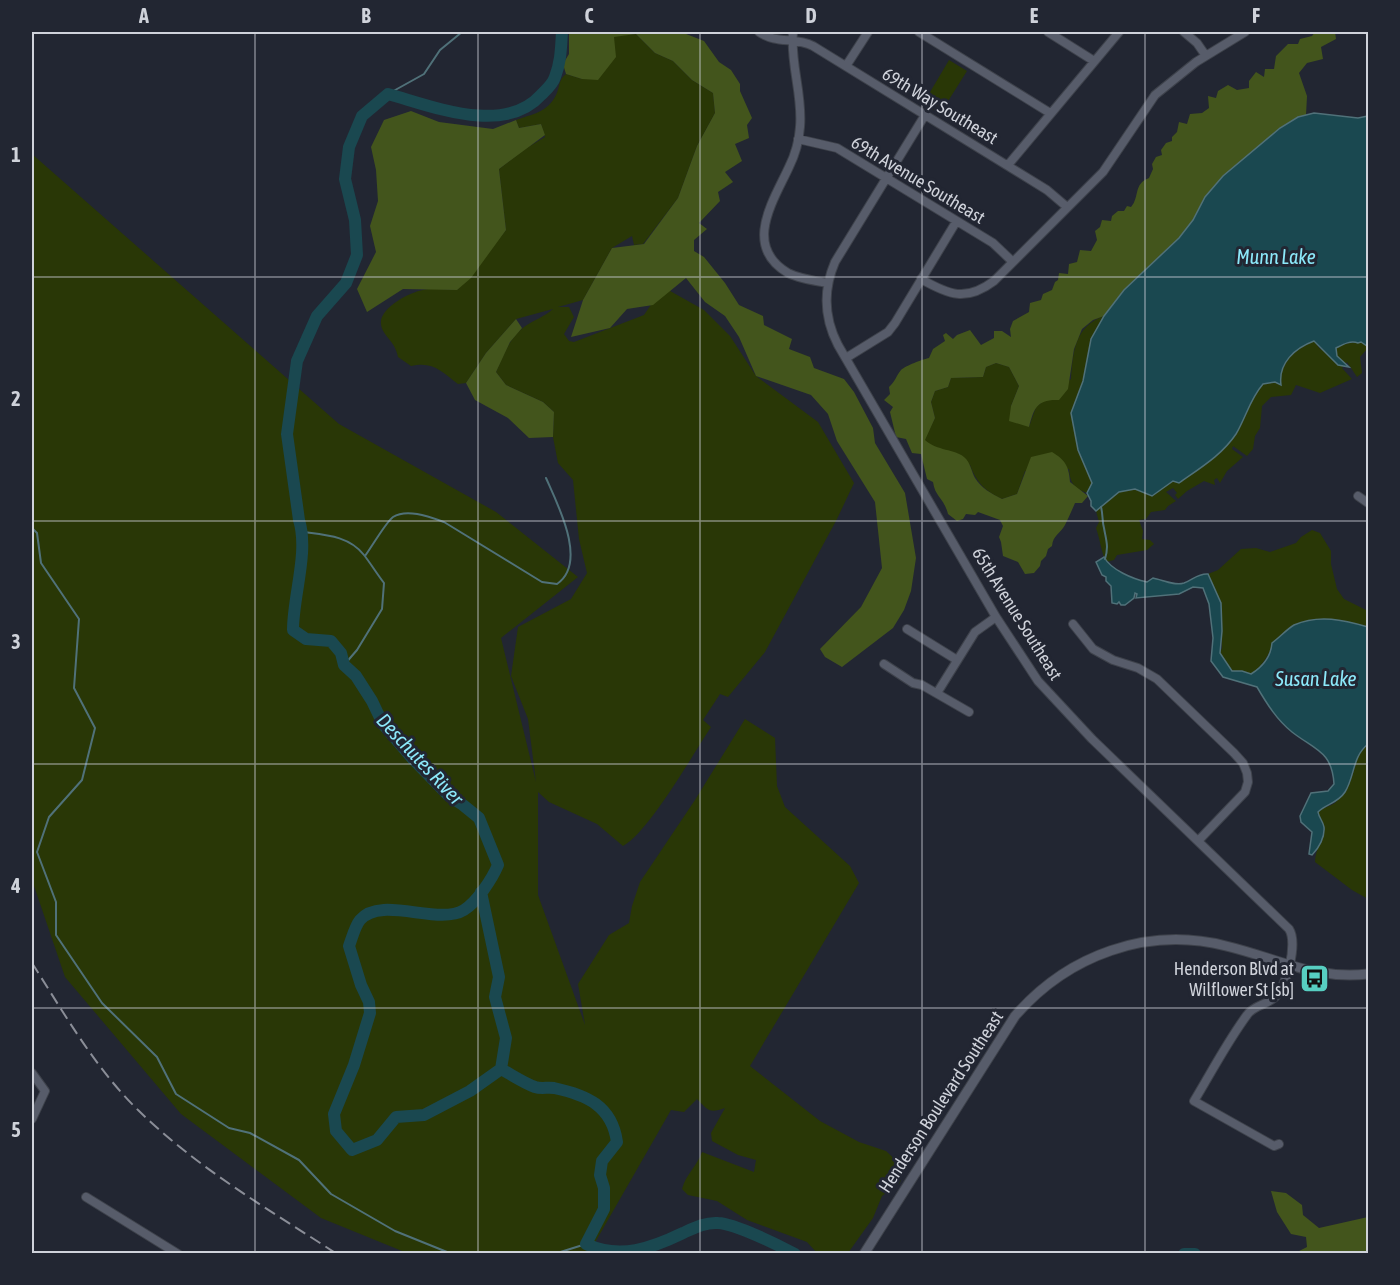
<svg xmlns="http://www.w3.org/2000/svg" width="1400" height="1285" font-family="'Asap Condensed',sans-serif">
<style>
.green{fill:#293706}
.forest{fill:#43551c}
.water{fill:#1a4850;stroke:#507179;stroke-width:1.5}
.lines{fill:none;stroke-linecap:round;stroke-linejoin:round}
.stream{stroke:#507179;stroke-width:2}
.river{stroke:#1a4850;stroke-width:12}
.minor-casing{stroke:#3e424b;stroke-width:10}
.tertiary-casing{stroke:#3e424b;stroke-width:11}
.minor{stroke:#575c6a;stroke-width:8}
.tertiary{stroke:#575c6a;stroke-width:9}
.rail{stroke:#8a8d97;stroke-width:2;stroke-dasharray:12 6;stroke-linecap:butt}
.grid{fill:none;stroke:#cfd2da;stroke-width:1.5;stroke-opacity:0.55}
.labels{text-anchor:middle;stroke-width:6;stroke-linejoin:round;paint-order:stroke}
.street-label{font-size:18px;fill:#cfd2da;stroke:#222632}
.poi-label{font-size:18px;fill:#cfd2da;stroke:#222632;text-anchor:end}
.water-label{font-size:20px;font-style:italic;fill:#8ce9fa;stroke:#222632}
.neatline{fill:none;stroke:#cfd2da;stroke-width:2}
.grid-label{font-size:20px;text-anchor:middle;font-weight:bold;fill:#cfd2da}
</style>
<rect width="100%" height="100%" fill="#222632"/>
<path class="green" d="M636,34L655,53L673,61L692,80L713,93L715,113L697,146L678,198L643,244L634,245L632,236L612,248L583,300L558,307H569L574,317L564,334L569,341L574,342L644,315L663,287L704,310L730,336L756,376L818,422L854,483L837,519L765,652L728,697L720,694L703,720L711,727C693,754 649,832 623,846L597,824L549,802L538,792V895L585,1025L578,984L609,935L629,923L632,906L640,882L695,800L745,719L775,738L777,786L785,807L850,866L859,883L750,1066L820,1121L859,1142L886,1151L903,1167L900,1183L882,1196L873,1218L848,1253H817L807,1242L747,1220L717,1201L688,1195L682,1189C686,1174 697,1166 702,1152L754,1172L756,1160L738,1155L712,1141L711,1133L725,1108C709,1114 708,1110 697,1099L684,1112L671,1110L589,1253H407L321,1218L181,1114L65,977L32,880V663L33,622L32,615V154L339,424L496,512L578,577L501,638L536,782L528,719L511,676L518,627L571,599L587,573L579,539L573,480L558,463L553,437L554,412L543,402L506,385L496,372C503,356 510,337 524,327C534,320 544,317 553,309L516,319L486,353L466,383L458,384C441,371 433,361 411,366L398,357C395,340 382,336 381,324C379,308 410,292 423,290C433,287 447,290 457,290L506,230L499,169L525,149L545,137L541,124L519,128L516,120C532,114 547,113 556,95C560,87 558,80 566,74L582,79L613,36Z
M949,60L967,71L940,114L923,104Z
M1104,316L1091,339L1083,380L1071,413L1078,450L1092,483L1087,493C1074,488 1070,483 1069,469L1025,471L1017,494L1002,499C985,491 976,482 970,465L933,447L924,440L935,418L931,402L935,391L948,387L951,378L983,377L986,367L996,363L1009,367L1019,386L1011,406L1029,427L1036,407L1071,379C1073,351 1075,326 1104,316Z
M1314,341L1320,349L1336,356L1335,348L1344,344L1361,341L1367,346L1368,345V348L1360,357L1362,373L1357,377L1347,362L1342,368L1352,379L1320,393L1296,385L1291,395L1271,397L1262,406L1260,428L1255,436L1253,449L1247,456L1233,446L1232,449L1243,457L1227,471L1220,483L1217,478L1214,480L1215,485L1204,481L1187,491L1178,499L1175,495L1177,493L1173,488L1166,492L1176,501L1168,506L1165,510L1151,512L1146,519L1139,520L1143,531L1142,539L1150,540L1154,544L1147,550L1117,555L1114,560L1106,562C1101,551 1100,539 1096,528L1099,522L1096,511L1119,492L1135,489L1152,496L1173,481L1179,483C1200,468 1222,455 1236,434C1246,417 1250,399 1263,384L1275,382L1280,384C1279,362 1295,349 1314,341Z
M1312,530L1320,533L1331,551V564L1337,589L1344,599L1368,611V627C1338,619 1304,612 1280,637C1269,649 1266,665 1251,674L1242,671H1232L1220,653L1222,648L1217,594L1208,574L1218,570L1241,549L1256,548L1270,552L1296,543L1301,537Z
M1368,744V899L1352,890L1315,862C1315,850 1323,840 1323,827C1323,821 1319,818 1318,812C1323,807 1329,807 1335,803C1340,798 1346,788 1349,783C1357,769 1353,756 1368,744Z"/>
<path class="forest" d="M569,32H681L704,41L719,62L731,70L740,84V91L752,118L747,125L749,138L735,144L742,161L725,172L733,182L718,192L720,201L699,223L707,229L694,240V251L704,257L725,283L739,305L763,316L764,325L792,339L789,349L810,357L814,368L844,379L854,392L873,428L875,443L905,493L916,558L911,591L904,610L893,628L842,667L825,657L820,649L861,607L882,568L875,502L837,441L828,414L811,395L756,376L739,337L725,316L705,302L686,278L653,305L627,309L610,328L571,337L583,300L612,248L644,244L678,198L697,146L715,113L713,93L692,80L673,61L655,53L636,34L614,37L616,57L598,80L582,79L566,74L563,64L569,54Z
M1315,32H1335L1336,39L1321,47L1323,59L1307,63L1299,73L1307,96L1306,115L1298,117L1193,220L1179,238L1124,290L1104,316L1093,320L1082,329L1074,349L1068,389L1059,400C1037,399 1034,408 1029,427L1009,421L1011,406L1019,386L1009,367L996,363L986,367L983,377L951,378L948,387L935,391L931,402L935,418L925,440C937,451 955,449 964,457C971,463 971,471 975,478C981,488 992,494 1002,499L1017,494L1031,457L1052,452C1065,460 1069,466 1070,482L1088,496L1082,503H1075C1072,510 1068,519 1065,525C1060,534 1053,535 1052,546L1048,549L1046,556L1041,561L1040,566L1034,573L1025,574L1018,562L1003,556L1001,542L999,537L1003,526L1000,520L978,512L975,515L966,514L963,519L957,521L948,514C944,498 935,497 933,482L927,479L921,454L912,453L906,439L896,437L890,412L893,407L884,400L890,394L889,387C895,382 896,376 901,370C905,366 923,359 929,358L933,349L945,341L943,335L946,333L953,339L957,335L970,330L981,345L994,338V331H1002L1011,337L1010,329L1013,321L1029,312L1030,303L1041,300L1043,294L1052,290L1055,282L1058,280L1059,273L1068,274L1069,264L1077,262L1080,250L1091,251L1097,240L1095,231L1100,227L1102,220L1111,221L1112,216L1118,211H1124L1127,206L1131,207C1140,197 1133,184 1149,178L1153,169L1152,164L1156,157L1162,155L1161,150L1166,143L1172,141V137L1177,132L1179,122L1187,124L1190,114L1202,113L1209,108L1208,96L1216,98L1218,91L1228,85L1237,90L1249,88V81L1256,72L1264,77L1265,69H1274L1276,56L1288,44H1298L1300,39L1312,36Z
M411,111L439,122L493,129L516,120L519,128L541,124L545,135L499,169L506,230L471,278L457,290L403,289L367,312L357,289L376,252L370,226L378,201L376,170L371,147L384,120Z
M516,319L522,328L510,342L496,372L506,385L543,402L554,412L553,437L529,438L508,418L475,400L466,383L486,353Z
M1271,1191L1286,1193L1302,1205L1303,1215L1319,1228L1368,1217V1253H1295L1307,1247L1306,1237L1291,1234L1277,1212Z"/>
<path class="water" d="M1314,113L1358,118L1368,116V345L1367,346L1361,342L1358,343C1350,340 1342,345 1336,348L1337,356L1349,367L1338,365L1314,341C1295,348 1278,363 1281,385L1275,382L1263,384C1250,399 1246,417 1236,434C1222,455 1200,468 1179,483L1173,481L1152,496L1135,489L1119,492L1096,511L1091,506V501L1087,493L1092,483L1078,450L1071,413L1083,381L1091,339L1104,316L1124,290L1179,238L1193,220L1205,197L1223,176L1280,128L1298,117Z
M1104,557C1111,570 1133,579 1147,582L1153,578C1163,580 1174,586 1184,583C1193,580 1198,573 1208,574L1221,603L1222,631L1220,653L1232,671H1242L1251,674C1262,667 1271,656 1272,643C1279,638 1287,629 1294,625C1319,614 1344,620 1368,627V744C1352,757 1355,776 1345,792C1338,803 1326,804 1318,812C1319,818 1323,821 1324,827C1325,837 1319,848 1312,855L1309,854L1312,832L1301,822L1300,816L1311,793L1328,791L1334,784C1332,751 1315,750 1292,732C1277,720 1267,704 1257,687L1223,677L1211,661L1213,638L1209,604L1203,588L1193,587L1179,594L1136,598L1137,594L1135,593L1134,598L1125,605H1121L1119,602L1117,604L1112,603L1111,586L1106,581V577L1102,575L1096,562Z"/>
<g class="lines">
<path class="stream" d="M388,94L424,74L440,50L462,32
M1101,507C1103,514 1102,521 1104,528C1106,540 1109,546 1105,559
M32,528L37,533L41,563L79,619L74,688L95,728L82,780L49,817L37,852L56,902V935L102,1003L157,1057L176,1094L229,1128L250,1133L299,1160L331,1194L395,1231L452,1254
M303,532C326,535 349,536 364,555C371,564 377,574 384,583L382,609L357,650L344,665
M365,556C371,548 386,522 393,517C407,508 430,517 444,522L542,582L557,584C588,563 558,505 546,478
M554,1254L586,1244"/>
<path class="river" d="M562,32C561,47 561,62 555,77C553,84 546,90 541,95C504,136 432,106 388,94L362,116L349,147L345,179L355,220L357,255L346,283L317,316L297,361L287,434L299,520C309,552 293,596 293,630L306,639L331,641L341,653L344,665L356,676L372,701L383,724L413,759L449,796L463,805L479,818L498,865C492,879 477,902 464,910C438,926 381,895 360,920C355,926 352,938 349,946L361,985L369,1002L370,1013L354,1065L334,1114L336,1131L352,1150L377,1140L396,1117L424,1115L470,1091L501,1069C512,1075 524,1083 535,1087C541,1089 548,1087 554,1088C587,1095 612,1106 617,1142L602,1161L600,1175L604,1188V1209L586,1244C620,1260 652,1248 683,1233C694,1228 706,1222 718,1223C736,1224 778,1245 795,1254
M481,892L499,977L495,997L506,1038L501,1069
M1184,1254H1195"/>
<defs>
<path id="minor" d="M759,32C776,44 795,37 813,46L1047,190L1067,207
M793,32C790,64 803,95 800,127C799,141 795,155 789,167C774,200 742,246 788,273C800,279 815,281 828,283
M919,32L1050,113
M1048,32L1094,61
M1184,32L1197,43L1206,56
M846,66L868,32
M925,115L835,262C823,290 824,318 838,345L996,617L1038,681L1092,739L1289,929C1298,943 1287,987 1274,998C1266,1005 1254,1005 1247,1015C1227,1042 1211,1073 1194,1101L1274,1146L1279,1144
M798,139L837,148L993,243L1013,262
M1008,165L1119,32
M921,279C949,295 966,302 994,281L1103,172L1155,95L1196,62L1245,32
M846,358L888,332L895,323L956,222
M1358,496L1368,503
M1073,624L1093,649L1113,660L1138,668L1157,679L1234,753L1243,763L1247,773L1248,782L1245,792L1198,841
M907,629L957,660
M884,664L913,683L922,685L969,712
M937,693L975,632L996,617
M32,1073L45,1091L32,1119
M86,1197L178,1254"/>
<path id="tertiary" d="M864,1254L1015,1016C1068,955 1147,926 1226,946C1277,958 1313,980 1368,974"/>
</defs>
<use href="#minor" class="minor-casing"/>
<use href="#tertiary" class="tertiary-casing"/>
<use href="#minor" class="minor"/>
<use href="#tertiary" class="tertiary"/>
<path class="rail" d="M32,963C64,1013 95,1068 138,1110C197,1168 268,1209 337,1254"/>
</g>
<path class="grid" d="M255,32V1254M478,32V1254M700,32V1254M922,32V1254M1145,32V1254M32,277H1368M32,521H1368M32,764H1368M32,1008H1368"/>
<defs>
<symbol id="bus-square" viewBox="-11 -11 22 22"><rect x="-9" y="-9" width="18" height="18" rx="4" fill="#57cec1" stroke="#222632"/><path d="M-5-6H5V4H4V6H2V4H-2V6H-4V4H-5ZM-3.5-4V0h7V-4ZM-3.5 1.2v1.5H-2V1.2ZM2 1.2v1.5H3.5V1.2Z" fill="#111"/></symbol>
</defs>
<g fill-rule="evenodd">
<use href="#bus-square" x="1298" y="962" width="33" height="33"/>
</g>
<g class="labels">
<g class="street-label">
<text transform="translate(940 106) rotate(31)" y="6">69th Way Southeast</text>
<text transform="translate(918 180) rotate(31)" y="6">69th Avenue Southeast</text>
<text transform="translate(1017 614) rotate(58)" y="6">65th Avenue Southeast</text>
<text transform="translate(941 1102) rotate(-57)" y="6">Henderson Boulevard Southeast</text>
</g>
<g class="poi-label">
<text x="1294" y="975">Henderson Blvd at<tspan x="1294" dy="21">Wilflower St [sb]</tspan></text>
</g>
<g class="water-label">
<text x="1276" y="264">Munn Lake</text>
<text x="1316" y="686">Susan Lake</text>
<text transform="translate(420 759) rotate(47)" y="7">Deschutes River</text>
</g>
</g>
<rect width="1400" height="1285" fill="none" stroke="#222632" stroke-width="66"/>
<rect x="33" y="33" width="1334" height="1219" class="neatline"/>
<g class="grid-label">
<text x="144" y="23">A</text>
<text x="366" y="23">B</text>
<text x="589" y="23">C</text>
<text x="811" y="23">D</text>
<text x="1034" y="23">E</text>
<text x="1256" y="23">F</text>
<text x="16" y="162">1</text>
<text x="16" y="406">2</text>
<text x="16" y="649">3</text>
<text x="16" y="893">4</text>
<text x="16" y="1137">5</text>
</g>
</svg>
